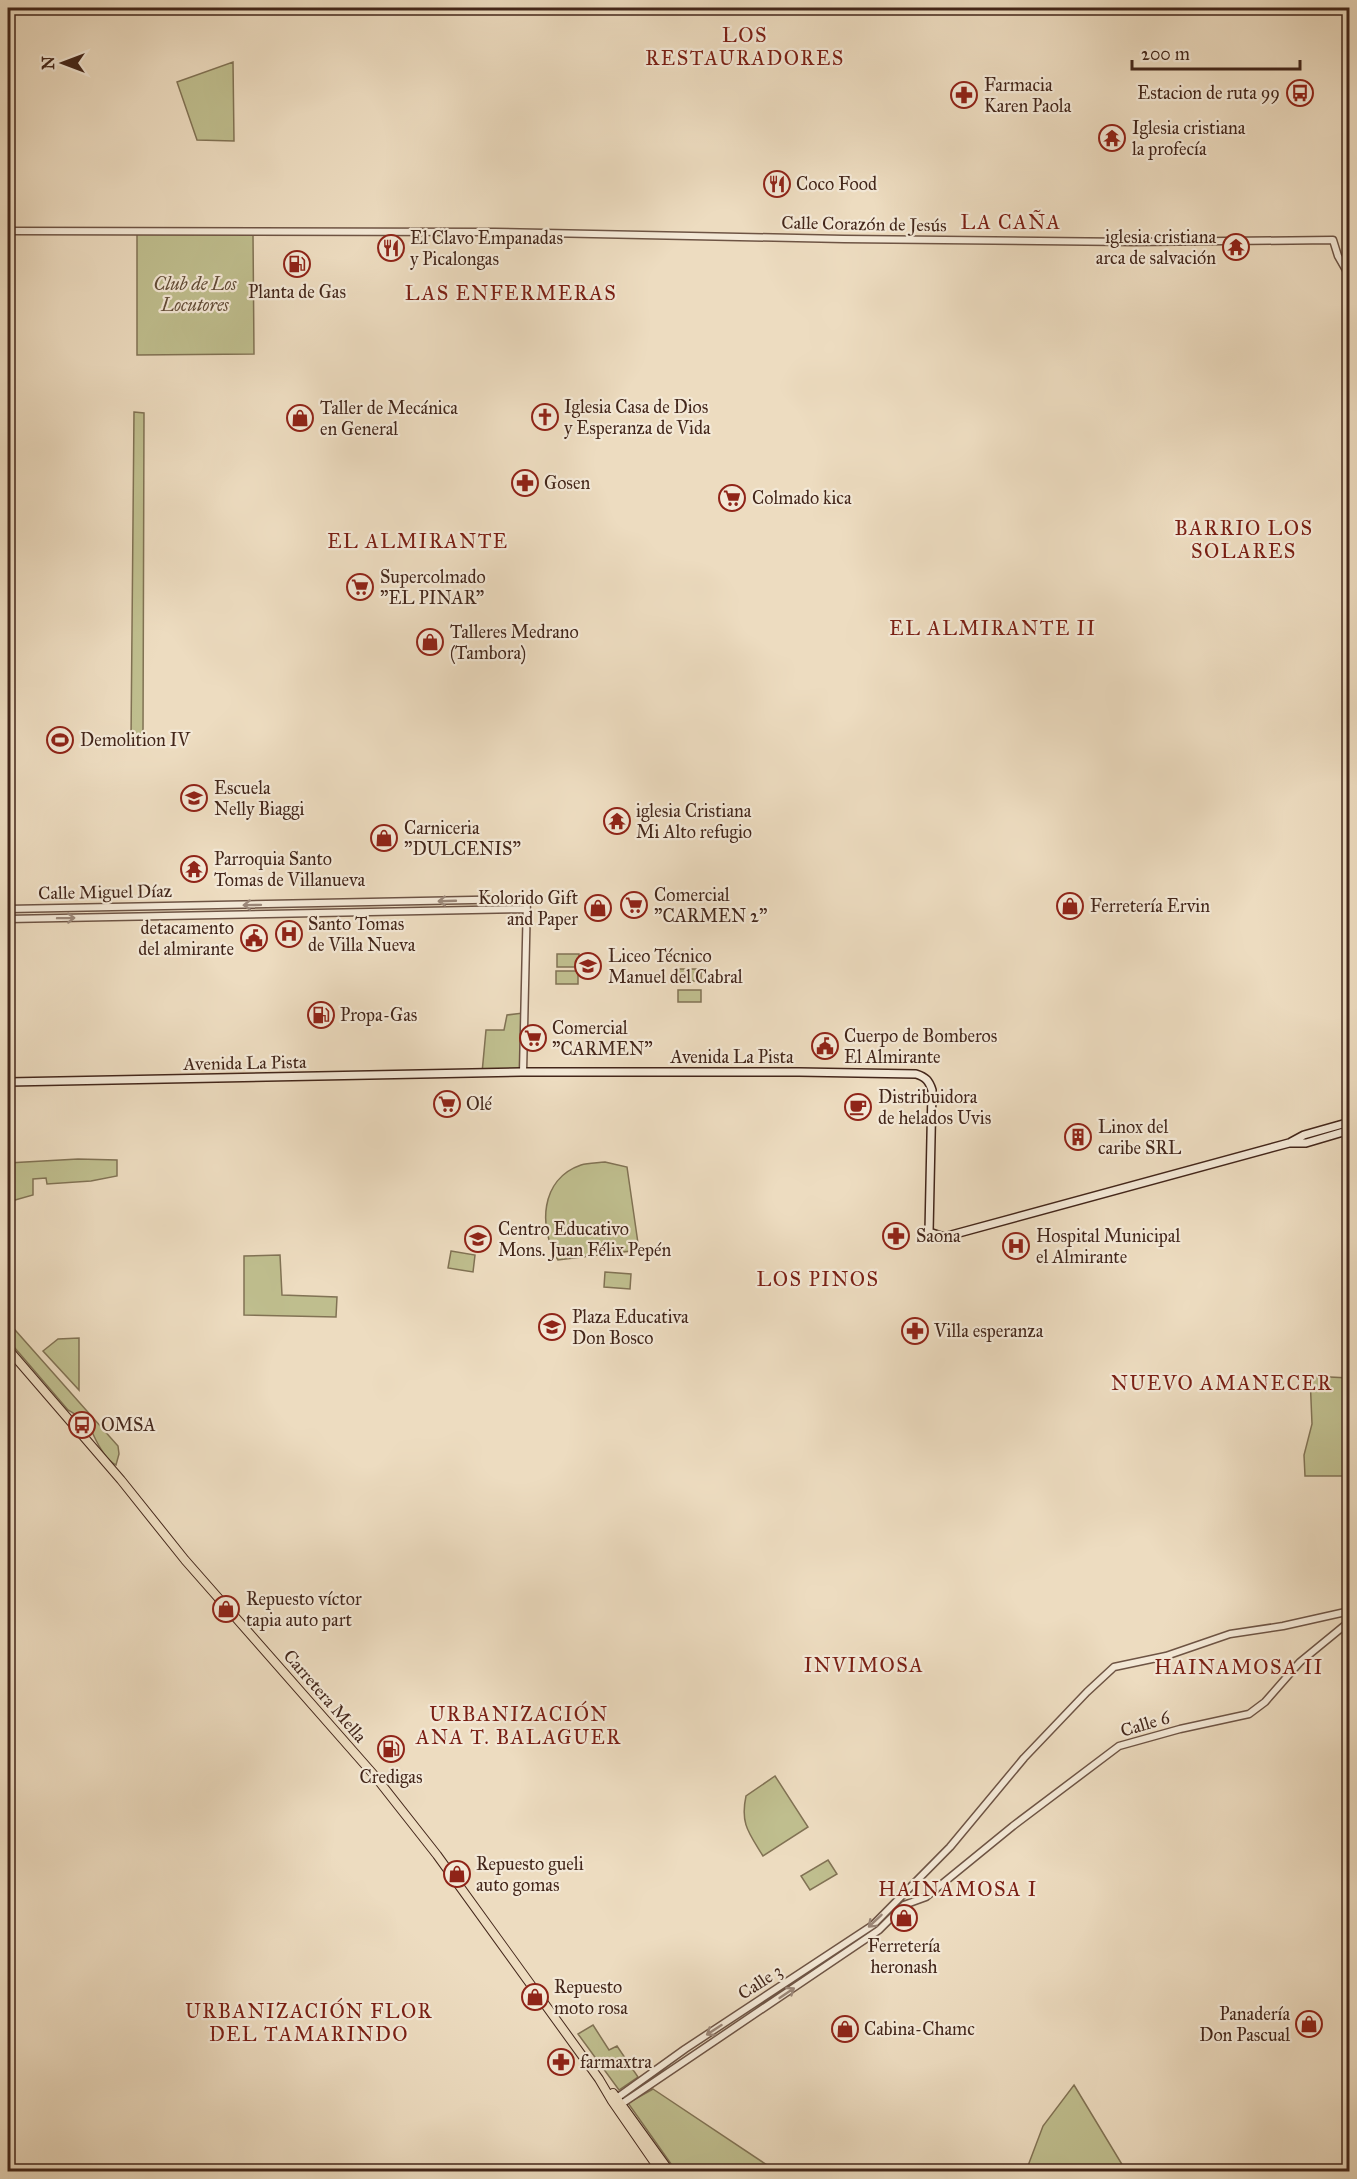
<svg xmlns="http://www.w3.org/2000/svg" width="1357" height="2179" font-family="'IM FELL Great Primer',serif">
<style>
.green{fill:#bfbe8e;stroke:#817254;stroke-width:1.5}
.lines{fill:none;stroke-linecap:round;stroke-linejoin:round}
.tertiary-casing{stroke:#6e5444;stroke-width:9}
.secondary-casing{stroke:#43261a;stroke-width:10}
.primary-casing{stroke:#43261a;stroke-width:10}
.tertiary{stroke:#f3e8d6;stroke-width:6}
.secondary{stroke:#f3e8d6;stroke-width:7}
.primary{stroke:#eddcc0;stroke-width:8}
.oneway{stroke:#9b8778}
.labels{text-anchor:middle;stroke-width:4.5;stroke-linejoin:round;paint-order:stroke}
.poi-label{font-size:18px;fill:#43261a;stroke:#f3e8d6;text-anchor:start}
.street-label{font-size:18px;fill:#43261a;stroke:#f3e8d6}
.park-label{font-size:18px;font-style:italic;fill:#624c37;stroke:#f3e8d6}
.neighbourhood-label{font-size:20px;letter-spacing:1.5px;fill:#7a1f14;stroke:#f3e8d6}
</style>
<rect width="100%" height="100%" fill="#eddcc0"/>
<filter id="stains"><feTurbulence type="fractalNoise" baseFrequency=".00333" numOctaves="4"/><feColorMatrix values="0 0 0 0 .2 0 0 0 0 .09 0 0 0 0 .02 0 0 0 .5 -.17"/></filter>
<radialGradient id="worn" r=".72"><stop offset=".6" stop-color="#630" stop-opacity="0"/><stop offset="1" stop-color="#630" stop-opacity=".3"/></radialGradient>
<path class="green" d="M233,62L234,141L197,140L177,82Z
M137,233L253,234L254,354L137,355Z
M134,412L144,413L143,739L131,740Z
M557,954H579V967H557Z
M678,969H701V981H678Z
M556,971H578V984H556Z
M678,990H701V1002H678Z
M523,1013V1072L482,1073L486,1030H504L507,1015Z
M78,1159L117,1160V1176L91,1181L47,1184L46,1178L33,1179V1195L8,1202V1163Z
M605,1162L627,1167L639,1250L558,1260C538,1228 540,1179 581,1165C588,1163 597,1163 605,1162Z
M451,1251L475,1255L473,1272L448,1268Z
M280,1255L282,1295L337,1297L336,1317L244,1315V1256Z
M605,1272L631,1274L630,1289L604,1287Z
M8,1322L118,1446L119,1454L116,1465C105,1459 98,1445 93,1434C89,1425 76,1414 68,1410L8,1340Z
M79,1338V1390L43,1351L58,1339Z
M1310,1376L1349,1378V1476H1305L1304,1455L1312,1424Z
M775,1776L808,1827L763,1856C749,1833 740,1824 746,1796Z
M828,1860L837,1874L810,1890L801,1876Z
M593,2025L609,2050L617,2046L638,2077L619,2090L578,2034Z
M1074,2085L1126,2171H1026L1043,2126Z
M653,2089L770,2167L772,2171H676L628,2103Z"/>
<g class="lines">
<defs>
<path id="tertiary" d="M8,231L495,232L844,239L1133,242L1333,240L1338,256L1350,277
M8,909L527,899L523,1072
M8,919L526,909
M614,2100L685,2049L873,1925L950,1847L1024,1758L1087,1692L1114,1667L1166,1656L1230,1634L1283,1626L1350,1611
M617,2107L879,1930L904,1905L926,1897L1013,1826L1119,1746L1180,1729L1249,1714L1265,1702L1300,1662L1350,1621"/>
<path id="secondary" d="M8,1082L521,1072H799L916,1074C926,1077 929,1081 932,1090L929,1232L944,1237L1289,1143H1306L1350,1130
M1291,1142L1304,1135L1350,1122"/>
<path id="primary" d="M8,1349L121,1480L185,1560L374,1775L437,1855L599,2079L612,2101L661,2172
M613,2093L670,2172"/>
</defs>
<use href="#tertiary" class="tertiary-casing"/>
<use href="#secondary" class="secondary-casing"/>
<use href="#primary" class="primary-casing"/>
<use href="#tertiary" class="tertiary"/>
<use href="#secondary" class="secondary"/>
<use href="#primary" class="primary"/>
</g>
<defs><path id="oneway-shaft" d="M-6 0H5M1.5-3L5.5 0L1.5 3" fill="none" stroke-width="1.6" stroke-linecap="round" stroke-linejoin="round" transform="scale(1.5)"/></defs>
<g class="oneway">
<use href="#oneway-shaft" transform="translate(447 901) rotate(178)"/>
<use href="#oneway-shaft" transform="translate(252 905) rotate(179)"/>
<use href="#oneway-shaft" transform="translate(66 918) rotate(-1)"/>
<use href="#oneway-shaft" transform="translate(875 1921) rotate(137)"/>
<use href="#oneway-shaft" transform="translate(787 1993) rotate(-34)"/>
<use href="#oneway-shaft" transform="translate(714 2030) rotate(147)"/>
</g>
<defs>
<symbol id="bus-ring" viewBox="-11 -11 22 22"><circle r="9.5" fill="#f3e8d6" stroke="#8f2418" stroke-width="1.5"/><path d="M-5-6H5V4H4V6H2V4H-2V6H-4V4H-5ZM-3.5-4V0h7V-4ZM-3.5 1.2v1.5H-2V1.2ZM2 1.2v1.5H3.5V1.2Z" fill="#8f2418"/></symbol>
<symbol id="pharmacy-ring" viewBox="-11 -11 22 22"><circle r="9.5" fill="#f3e8d6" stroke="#8f2418" stroke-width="1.5"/><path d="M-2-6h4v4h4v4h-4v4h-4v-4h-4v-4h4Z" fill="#8f2418"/></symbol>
<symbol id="temple-ring" viewBox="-11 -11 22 22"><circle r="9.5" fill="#f3e8d6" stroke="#8f2418" stroke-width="1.5"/><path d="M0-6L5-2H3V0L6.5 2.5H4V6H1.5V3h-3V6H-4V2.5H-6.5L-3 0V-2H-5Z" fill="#8f2418"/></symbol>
<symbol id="restaurant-ring" viewBox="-11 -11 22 22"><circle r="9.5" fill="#f3e8d6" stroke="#8f2418" stroke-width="1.5"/><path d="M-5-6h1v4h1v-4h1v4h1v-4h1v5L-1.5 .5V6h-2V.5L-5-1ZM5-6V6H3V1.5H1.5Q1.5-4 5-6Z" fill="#8f2418"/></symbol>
<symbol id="fuel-ring" viewBox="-11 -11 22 22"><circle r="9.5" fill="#f3e8d6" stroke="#8f2418" stroke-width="1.5"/><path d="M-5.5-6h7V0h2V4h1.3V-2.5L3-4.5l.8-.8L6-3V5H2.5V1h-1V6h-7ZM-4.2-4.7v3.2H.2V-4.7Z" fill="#8f2418"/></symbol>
<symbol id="church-ring" viewBox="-11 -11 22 22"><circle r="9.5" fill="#f3e8d6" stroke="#8f2418" stroke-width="1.5"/><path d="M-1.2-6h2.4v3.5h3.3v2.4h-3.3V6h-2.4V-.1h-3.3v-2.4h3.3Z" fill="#8f2418"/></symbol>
<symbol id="shop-ring" viewBox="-11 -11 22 22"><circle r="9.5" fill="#f3e8d6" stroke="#8f2418" stroke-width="1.5"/><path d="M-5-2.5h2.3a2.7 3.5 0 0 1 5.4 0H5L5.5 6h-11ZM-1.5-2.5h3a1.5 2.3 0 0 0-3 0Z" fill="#8f2418"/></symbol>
<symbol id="supermarket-ring" viewBox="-11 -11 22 22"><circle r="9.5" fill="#f3e8d6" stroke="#8f2418" stroke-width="1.5"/><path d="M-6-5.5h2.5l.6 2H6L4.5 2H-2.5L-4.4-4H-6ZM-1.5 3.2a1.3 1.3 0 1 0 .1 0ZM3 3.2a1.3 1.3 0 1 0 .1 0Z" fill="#8f2418"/></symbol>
<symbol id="stadium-ring" viewBox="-11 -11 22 22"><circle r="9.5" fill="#f3e8d6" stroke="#8f2418" stroke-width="1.5"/><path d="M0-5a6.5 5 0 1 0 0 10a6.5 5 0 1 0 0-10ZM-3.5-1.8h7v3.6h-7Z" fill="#8f2418"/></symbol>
<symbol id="school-ring" viewBox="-11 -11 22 22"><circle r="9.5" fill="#f3e8d6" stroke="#8f2418" stroke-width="1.5"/><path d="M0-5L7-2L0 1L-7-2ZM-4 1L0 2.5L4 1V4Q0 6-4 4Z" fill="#8f2418"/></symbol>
<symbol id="hospital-ring" viewBox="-11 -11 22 22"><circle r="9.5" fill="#f3e8d6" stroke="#8f2418" stroke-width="1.5"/><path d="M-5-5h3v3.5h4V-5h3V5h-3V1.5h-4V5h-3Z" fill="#8f2418"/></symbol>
<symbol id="civic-ring" viewBox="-11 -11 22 22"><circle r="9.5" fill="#f3e8d6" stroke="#8f2418" stroke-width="1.5"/><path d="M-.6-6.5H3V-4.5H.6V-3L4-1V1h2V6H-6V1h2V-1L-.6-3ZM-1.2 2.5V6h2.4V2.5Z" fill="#8f2418"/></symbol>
<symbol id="cafe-ring" viewBox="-11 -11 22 22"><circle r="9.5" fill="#f3e8d6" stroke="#8f2418" stroke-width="1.5"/><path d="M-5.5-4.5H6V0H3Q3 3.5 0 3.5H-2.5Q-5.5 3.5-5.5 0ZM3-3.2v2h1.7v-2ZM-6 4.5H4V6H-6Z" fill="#8f2418"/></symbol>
<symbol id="building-ring" viewBox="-11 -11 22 22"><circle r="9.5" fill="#f3e8d6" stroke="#8f2418" stroke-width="1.5"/><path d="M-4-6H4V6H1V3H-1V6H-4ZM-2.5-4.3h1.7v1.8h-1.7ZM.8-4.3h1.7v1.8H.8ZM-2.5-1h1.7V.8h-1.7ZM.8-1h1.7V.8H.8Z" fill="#8f2418"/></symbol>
</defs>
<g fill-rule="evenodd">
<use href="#bus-ring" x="1285" y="78" width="30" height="30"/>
<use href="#pharmacy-ring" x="949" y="80" width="30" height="30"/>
<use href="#temple-ring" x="1097" y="123" width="30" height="30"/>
<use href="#restaurant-ring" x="762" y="169" width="30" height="30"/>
<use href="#temple-ring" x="1221" y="232" width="30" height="30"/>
<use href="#restaurant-ring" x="376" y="233" width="30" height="30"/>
<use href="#fuel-ring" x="282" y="249" width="30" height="30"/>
<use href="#church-ring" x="530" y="402" width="30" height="30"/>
<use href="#shop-ring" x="285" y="403" width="30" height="30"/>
<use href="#pharmacy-ring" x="510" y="468" width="30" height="30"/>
<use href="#supermarket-ring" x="717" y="483" width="30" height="30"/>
<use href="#supermarket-ring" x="345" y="572" width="30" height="30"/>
<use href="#shop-ring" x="415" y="627" width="30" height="30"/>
<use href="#stadium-ring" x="45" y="725" width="30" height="30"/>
<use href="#school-ring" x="179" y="783" width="30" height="30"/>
<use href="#temple-ring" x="602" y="806" width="30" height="30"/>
<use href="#shop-ring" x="369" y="823" width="30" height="30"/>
<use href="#temple-ring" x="179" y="854" width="30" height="30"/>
<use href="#supermarket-ring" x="619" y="890" width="30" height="30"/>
<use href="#shop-ring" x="1055" y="891" width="30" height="30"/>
<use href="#shop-ring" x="583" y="893" width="30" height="30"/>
<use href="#hospital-ring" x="274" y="919" width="30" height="30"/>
<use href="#civic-ring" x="239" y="923" width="30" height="30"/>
<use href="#school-ring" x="573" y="951" width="30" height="30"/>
<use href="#fuel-ring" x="306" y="1000" width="30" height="30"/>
<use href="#supermarket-ring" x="518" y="1023" width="30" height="30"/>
<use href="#civic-ring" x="810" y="1031" width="30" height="30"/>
<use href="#supermarket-ring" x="432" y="1089" width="30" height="30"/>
<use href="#cafe-ring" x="843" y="1092" width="30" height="30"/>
<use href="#building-ring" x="1063" y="1122" width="30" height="30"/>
<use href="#pharmacy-ring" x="881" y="1221" width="30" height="30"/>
<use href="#school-ring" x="463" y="1224" width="30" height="30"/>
<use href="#hospital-ring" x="1001" y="1231" width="30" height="30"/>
<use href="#school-ring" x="537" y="1312" width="30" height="30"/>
<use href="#pharmacy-ring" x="900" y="1316" width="30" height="30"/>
<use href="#bus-ring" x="67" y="1410" width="30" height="30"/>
<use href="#shop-ring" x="211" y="1594" width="30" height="30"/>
<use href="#fuel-ring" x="376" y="1734" width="30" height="30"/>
<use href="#shop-ring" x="442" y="1859" width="30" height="30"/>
<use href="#shop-ring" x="889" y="1903" width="30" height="30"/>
<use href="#shop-ring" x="520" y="1982" width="30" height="30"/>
<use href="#shop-ring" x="1294" y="2009" width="30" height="30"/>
<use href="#shop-ring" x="830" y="2014" width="30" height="30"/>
<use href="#pharmacy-ring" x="546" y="2047" width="30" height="30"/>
</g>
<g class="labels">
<g class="poi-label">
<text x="984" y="91">Farmacia<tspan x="984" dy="21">Karen Paola</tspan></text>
<text x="1280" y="99" text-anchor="end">Estacion de ruta 99</text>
<text x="1132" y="134">Iglesia cristiana<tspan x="1132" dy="21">la profecía</tspan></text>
<text x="796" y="190">Coco Food</text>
<text x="1216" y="243" text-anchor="end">iglesia cristiana<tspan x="1216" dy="21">arca de salvación</tspan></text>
<text x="410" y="244">El Clavo Empanadas<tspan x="410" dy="21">y Picalongas</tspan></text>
<text x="297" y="298" text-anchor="middle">Planta de Gas</text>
<text x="564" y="413">Iglesia Casa de Dios<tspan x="564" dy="21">y Esperanza de Vida</tspan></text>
<text x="320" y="414">Taller de Mecánica<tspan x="320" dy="21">en General</tspan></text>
<text x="544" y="489">Gosen</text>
<text x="752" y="504">Colmado kica</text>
<text x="380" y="583">Supercolmado<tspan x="380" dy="21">"EL PINAR"</tspan></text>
<text x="450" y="638">Talleres Medrano<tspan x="450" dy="21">(Tambora)</tspan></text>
<text x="80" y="746">Demolition IV</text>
<text x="214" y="794">Escuela<tspan x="214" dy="21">Nelly Biaggi</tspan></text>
<text x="636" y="817">iglesia Cristiana<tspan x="636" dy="21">Mi Alto refugio</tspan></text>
<text x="404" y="834">Carniceria<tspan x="404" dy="21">"DULCENIS"</tspan></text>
<text x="214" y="865">Parroquia Santo<tspan x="214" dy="21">Tomas de Villanueva</tspan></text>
<text x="654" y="901">Comercial<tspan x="654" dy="21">"CARMEN 2"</tspan></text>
<text x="578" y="904" text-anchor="end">Kolorido Gift<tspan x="578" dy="21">and Paper</tspan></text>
<text x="1090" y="912">Ferretería Ervin</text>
<text x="308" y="930">Santo Tomas<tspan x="308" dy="21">de Villa Nueva</tspan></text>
<text x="234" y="934" text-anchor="end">detacamento<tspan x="234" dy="21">del almirante</tspan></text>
<text x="608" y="962">Liceo Técnico<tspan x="608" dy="21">Manuel del Cabral</tspan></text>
<text x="340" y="1021">Propa-Gas</text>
<text x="552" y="1034">Comercial<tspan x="552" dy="21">"CARMEN"</tspan></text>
<text x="844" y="1042">Cuerpo de Bomberos<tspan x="844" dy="21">El Almirante</tspan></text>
<text x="878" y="1103">Distribuidora<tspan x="878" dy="21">de helados Uvis</tspan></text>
<text x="466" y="1110">Olé</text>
<text x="1098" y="1133">Linox del<tspan x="1098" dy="21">caribe SRL</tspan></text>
<text x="498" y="1235">Centro Educativo<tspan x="498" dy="21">Mons. Juan Félix Pepén</tspan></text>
<text x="916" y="1242">Saona</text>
<text x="1036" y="1242">Hospital Municipal<tspan x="1036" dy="21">el Almirante</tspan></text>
<text x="572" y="1323">Plaza Educativa<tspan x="572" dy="21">Don Bosco</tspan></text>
<text x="934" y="1337">Villa esperanza</text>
<text x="101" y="1431">OMSA</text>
<text x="246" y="1605">Repuesto víctor<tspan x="246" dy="21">tapia auto part</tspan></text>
<text x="391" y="1783" text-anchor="middle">Credigas</text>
<text x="476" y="1870">Repuesto gueli<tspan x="476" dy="21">auto gomas</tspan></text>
<text x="904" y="1952" text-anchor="middle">Ferretería<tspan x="904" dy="21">heronash</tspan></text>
<text x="554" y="1993">Repuesto<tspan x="554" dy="21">moto rosa</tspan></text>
<text x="1290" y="2020" text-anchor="end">Panadería<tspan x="1290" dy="21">Don Pascual</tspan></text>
<text x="864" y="2035">Cabina-Chamc</text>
<text x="580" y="2068">farmaxtra</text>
</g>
<g class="street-label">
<text transform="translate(864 224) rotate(1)" y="6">Calle Corazón de Jesús</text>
<text transform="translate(105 892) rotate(-1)" y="6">Calle Miguel Díaz</text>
<text x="732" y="1063">Avenida La Pista</text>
<text transform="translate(245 1063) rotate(-1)" y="6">Avenida La Pista</text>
<text transform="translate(325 1696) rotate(49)" y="6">Carretera Mella</text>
<text transform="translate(1145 1724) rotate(-17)" y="6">Calle 6</text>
<text transform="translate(760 1982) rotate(-33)" y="6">Calle 3</text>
</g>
<g class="park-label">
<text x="195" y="290">Club de Los<tspan x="195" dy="21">Locutores</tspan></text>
</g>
<g class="neighbourhood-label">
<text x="745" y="42">LOS<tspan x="745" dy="23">RESTAURADORES</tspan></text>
<text x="1011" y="229">LA CAÑA</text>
<text x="511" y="300">LAS ENFERMERAS</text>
<text x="1244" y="535">BARRIO LOS<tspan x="1244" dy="23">SOLARES</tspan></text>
<text x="418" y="548">EL ALMIRANTE</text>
<text x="993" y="635">EL ALMIRANTE II</text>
<text x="818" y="1286">LOS PINOS</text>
<text x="1222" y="1390">NUEVO AMANECER</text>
<text x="864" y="1672">INVIMOSA</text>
<text x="1239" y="1674">HAINAMOSA II</text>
<text x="519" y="1721">URBANIZACIÓN<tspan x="519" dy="23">ANA T. BALAGUER</tspan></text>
<text x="958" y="1896">HAINAMOSA I</text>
<text x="309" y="2018">URBANIZACIÓN FLOR<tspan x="309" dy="23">DEL TAMARINDO</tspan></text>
</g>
</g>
<rect width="1357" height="2179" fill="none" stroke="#eddcc0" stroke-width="30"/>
<rect x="9" y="9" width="1339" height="2161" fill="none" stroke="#43261a" stroke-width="3"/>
<rect x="15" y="15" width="1327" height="2149" fill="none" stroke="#43261a" stroke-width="1.5"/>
<g transform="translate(63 63) rotate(270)" stroke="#f3e8d6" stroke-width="4.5" paint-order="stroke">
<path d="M0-4.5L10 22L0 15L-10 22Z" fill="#43261a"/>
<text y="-9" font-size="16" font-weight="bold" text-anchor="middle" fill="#43261a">N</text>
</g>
<path d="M1132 60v9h168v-9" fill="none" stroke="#43261a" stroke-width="3"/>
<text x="1141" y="60" font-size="18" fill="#43261a" stroke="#f3e8d6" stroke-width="4.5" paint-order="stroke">200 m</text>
<rect width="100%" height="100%" filter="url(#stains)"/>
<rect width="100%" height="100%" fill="url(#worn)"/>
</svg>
